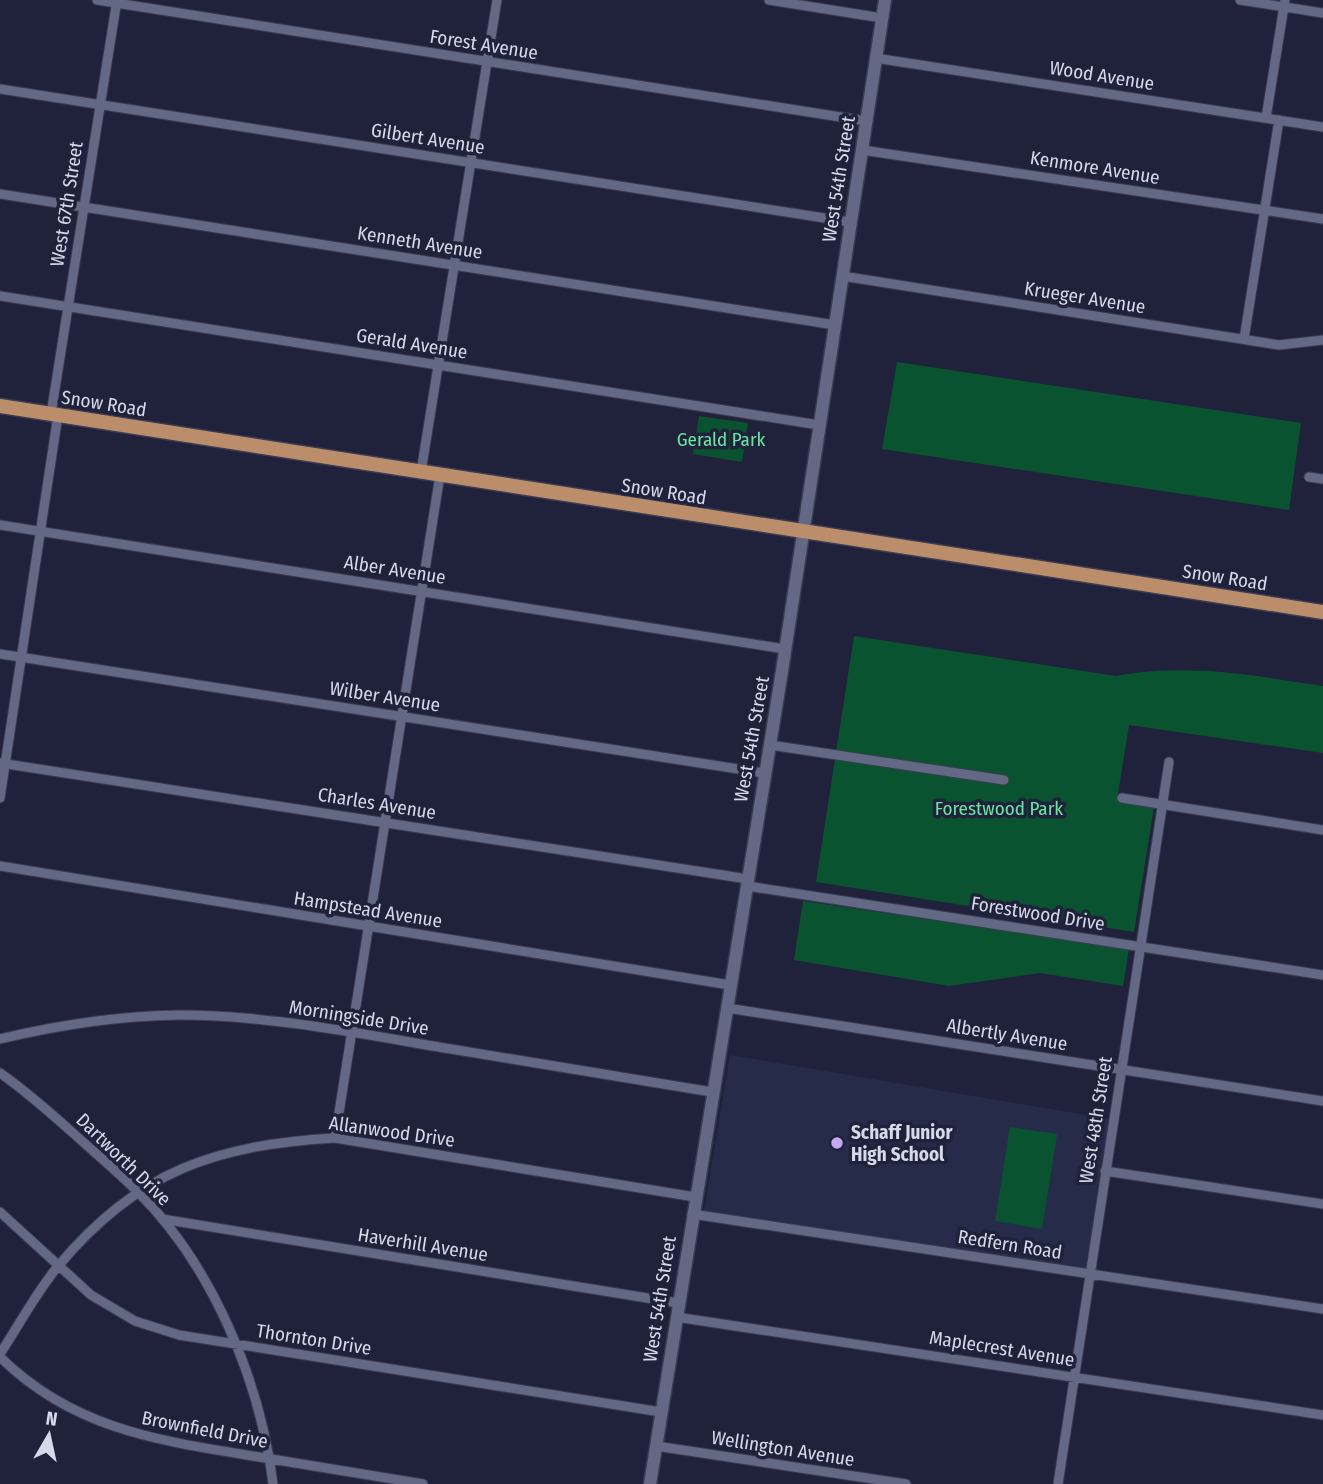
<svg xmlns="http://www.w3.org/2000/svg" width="1323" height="1484" font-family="'Fira Sans Condensed',sans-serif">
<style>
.built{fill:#272b4a}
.green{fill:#0a5331}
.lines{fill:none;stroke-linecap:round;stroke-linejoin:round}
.minor-casing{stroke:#3a3c51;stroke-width:11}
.tertiary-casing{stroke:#3a3c51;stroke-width:15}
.primary-casing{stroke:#3a3c51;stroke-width:17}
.minor{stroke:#636985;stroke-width:9}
.tertiary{stroke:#636985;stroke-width:12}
.primary{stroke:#bb8d6b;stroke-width:14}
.poi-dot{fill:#c6a6f0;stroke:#1f223a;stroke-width:2.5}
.labels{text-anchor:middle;stroke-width:7;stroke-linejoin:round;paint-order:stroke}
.street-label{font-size:19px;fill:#d5d9e9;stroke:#1f223a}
.park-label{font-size:19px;fill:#69e6a0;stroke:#1f223a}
.poi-label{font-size:19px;font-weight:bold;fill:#d5d9e9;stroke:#1f223a;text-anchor:start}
</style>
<rect width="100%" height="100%" fill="#1f223a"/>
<path class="built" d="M730,1055L1110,1119L1089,1270L704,1212Z"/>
<path class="green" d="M897,362L1301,423L1289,510L882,449Z
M699,416L748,423L742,462L693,454Z
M854,636L1116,676C1188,663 1251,675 1323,686V753L1129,725L1117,800L1154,807L1134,932L816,882Z
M803,901L1129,949L1123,986L1040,973L949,986L794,960Z
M1010,1127L1057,1134L1042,1229L995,1221Z"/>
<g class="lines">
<defs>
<path id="minor" d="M97,0L866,121
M769,0L882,18
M1240,0L1323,13
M875,58L1323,127
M0,89L850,222
M1266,118L1285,0
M862,150L1323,219
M0,194L835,325
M842,276L1279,345L1323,340
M0,296L819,425
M1244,339L1279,120
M51,414L117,0
M421,472L497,0
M1309,477L1323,479
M0,525L785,649
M0,654L764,773
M770,745L1004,780
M0,763L748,879
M0,798L58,415
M1122,798L1323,830
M0,866L730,985
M747,886L1323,975
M727,1008L1323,1101
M0,1039C58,1025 118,1016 178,1015C269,1015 361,1034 451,1049C538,1063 625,1077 712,1092
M0,1073C29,1093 55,1117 82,1141C100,1157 119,1173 137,1191C212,1265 260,1380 273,1484
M335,1138L440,475
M1105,1171L1323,1204
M0,1212L91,1295L135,1321L179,1335L661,1412
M692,1214L1323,1309
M162,1219L678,1303
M676,1317L1323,1415
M0,1354C19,1325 37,1291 59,1265C138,1171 215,1145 335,1138L695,1197
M0,1357C74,1430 161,1441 259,1457C314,1466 369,1475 423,1484
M656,1446L906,1484
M1058,1484L1169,762"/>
<path id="tertiary" d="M650,1484L782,671L885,0"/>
<path id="primary" d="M0,406L1323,612"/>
</defs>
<use href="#minor" class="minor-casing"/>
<use href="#tertiary" class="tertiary-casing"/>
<use href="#primary" class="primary-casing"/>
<use href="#minor" class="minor"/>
<use href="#tertiary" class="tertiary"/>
<use href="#primary" class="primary"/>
</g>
<circle class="poi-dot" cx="837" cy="1143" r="7"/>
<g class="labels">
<g class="street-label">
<text transform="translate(484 44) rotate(9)" y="7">Forest Avenue</text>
<text transform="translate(1102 75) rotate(9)" y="7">Wood Avenue</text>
<text transform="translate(428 138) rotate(9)" y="7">Gilbert Avenue</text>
<text transform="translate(1095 167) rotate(9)" y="7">Kenmore Avenue</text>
<text transform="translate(838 179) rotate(-81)" y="7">West 54th Street</text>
<text transform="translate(66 204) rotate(-81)" y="7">West 67th Street</text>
<text transform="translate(420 242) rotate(9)" y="7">Kenneth Avenue</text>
<text transform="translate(1085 297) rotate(9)" y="7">Krueger Avenue</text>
<text transform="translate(412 343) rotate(9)" y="7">Gerald Avenue</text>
<text transform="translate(104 403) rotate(9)" y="7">Snow Road</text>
<text transform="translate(664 491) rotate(9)" y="7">Snow Road</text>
<text transform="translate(395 569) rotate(9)" y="7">Alber Avenue</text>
<text transform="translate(1225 577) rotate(9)" y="7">Snow Road</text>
<text transform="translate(385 696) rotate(9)" y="7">Wilber Avenue</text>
<text transform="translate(751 739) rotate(-80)" y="7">West 54th Street</text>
<text transform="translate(377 803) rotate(9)" y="7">Charles Avenue</text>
<text transform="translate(368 909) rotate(9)" y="7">Hampstead Avenue</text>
<text transform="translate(1038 913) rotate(9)" y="7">Forestwood Drive</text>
<text transform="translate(359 1017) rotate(9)" y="7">Morningside Drive</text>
<text transform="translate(1007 1034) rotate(9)" y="7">Albertly Avenue</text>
<text transform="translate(1095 1120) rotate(-81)" y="7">West 48th Street</text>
<text transform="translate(392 1131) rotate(8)" y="7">Allanwood Drive</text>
<text transform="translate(124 1159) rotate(44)" y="7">Dartworth Drive</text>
<text transform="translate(423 1244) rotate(9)" y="7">Haverhill Avenue</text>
<text transform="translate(1010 1244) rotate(9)" y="7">Redfern Road</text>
<text transform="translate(659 1299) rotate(-81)" y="7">West 54th Street</text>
<text transform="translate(314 1339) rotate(9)" y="7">Thornton Drive</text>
<text transform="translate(1002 1348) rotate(9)" y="7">Maplecrest Avenue</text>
<text transform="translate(205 1429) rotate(11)" y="7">Brownfield Drive</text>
<text transform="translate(783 1448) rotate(9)" y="7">Wellington Avenue</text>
</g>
<g class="park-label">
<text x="721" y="446">Gerald Park</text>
<text x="999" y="815">Forestwood Park</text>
</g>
<g class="poi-label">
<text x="851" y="1139">Schaff Junior<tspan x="851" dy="22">High School</tspan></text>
</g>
</g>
<g transform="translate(49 1435) rotate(9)" stroke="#1f223a" stroke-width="5" paint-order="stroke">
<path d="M0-5L12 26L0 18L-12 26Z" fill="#d5d9e9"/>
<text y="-10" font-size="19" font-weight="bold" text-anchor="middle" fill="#d5d9e9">N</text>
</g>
</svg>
